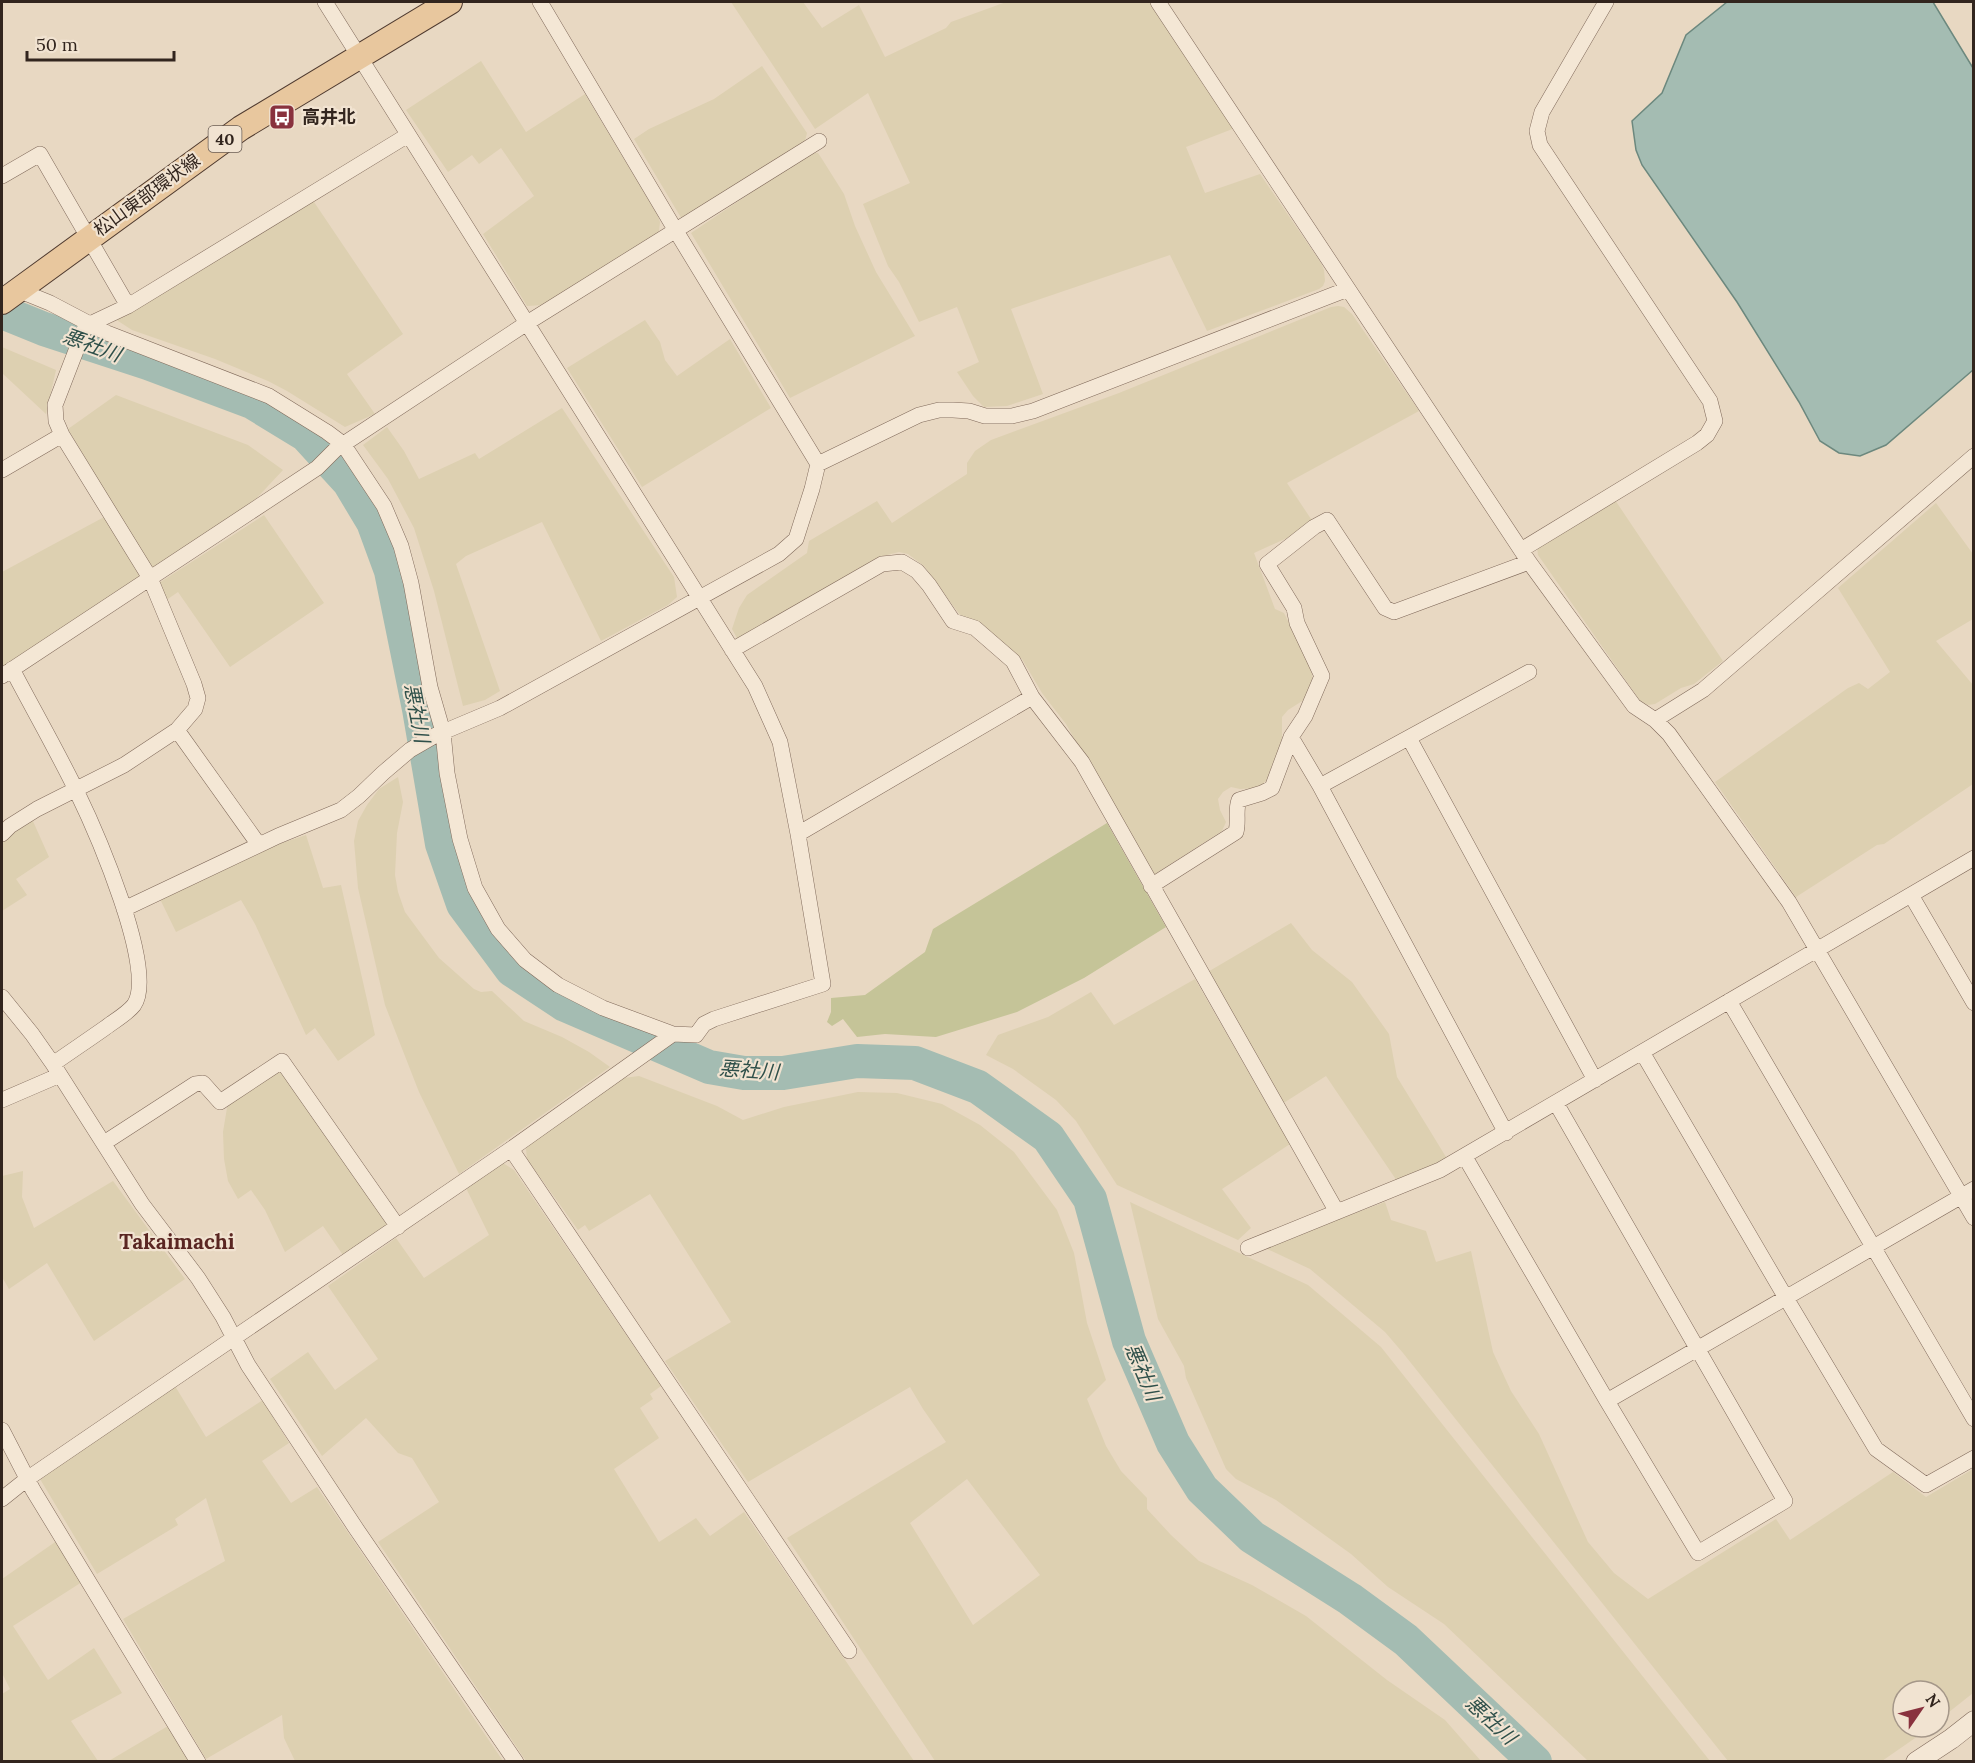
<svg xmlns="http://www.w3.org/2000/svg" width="1975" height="1763" font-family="Lora,'Noto Sans JP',serif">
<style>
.farmland{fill:#ddd0b1;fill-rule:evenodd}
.green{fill:#c5c498}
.water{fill:#a4bcb2;stroke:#6c887e;stroke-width:1.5}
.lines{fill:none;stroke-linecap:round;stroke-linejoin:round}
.river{stroke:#a4bcb2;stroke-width:34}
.minor-casing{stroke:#806a5b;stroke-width:16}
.tertiary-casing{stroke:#806a5b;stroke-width:21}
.primary-casing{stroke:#4f3a2f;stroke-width:26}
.minor{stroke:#f4e7d5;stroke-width:15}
.tertiary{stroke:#f4e7d5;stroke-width:20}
.primary{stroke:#e8c79e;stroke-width:24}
.labels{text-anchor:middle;stroke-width:4.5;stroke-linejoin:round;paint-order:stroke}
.shield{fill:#f1e3d1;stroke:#6b5e54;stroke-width:1.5}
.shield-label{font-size:16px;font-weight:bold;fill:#32251e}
.poi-label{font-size:18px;font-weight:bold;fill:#32251e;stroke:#f1e3d1;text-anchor:start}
.street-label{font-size:18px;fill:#32251e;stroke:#f1e3d1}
.water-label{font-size:20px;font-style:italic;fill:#2f504a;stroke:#f1e3d1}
.quarter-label{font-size:21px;font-weight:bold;fill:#5a2622;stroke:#f1e3d1}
</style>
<rect width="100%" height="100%" fill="#e8d8c2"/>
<path class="farmland" d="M731,2H803L822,28L859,5L885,57L946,28L951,22L1006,2H1044L1045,3L1048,2H1151L1235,128L1186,147L1205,193L1260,174L1321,263L1324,270L1325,281L1323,286L1319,289L1207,331L1170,255L1011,309L1043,394L1007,406L984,407L973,396L957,372L979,362L957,307L919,322L899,282L888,266L863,204L910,183L868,93L815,129Z
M481,61L526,132L585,94L657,214L660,222L659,231L655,235L544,305L527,306L483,234L534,196L501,148L479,164L472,155L448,172L406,110Z
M762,66L807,133L804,145L683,221L634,139L649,129L714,99Z
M813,153H818L822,159L844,194L855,226L876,272L915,336L790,398L691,233L807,155Z
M307,202H314L403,334L347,374L375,414L345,427L287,391L268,381L215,359L132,330L115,319Z
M1338,306L1344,307L1352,314L1419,411L1287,483L1313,522L1298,533L1254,553L1275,609L1284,613L1311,667L1313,681L1307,698L1288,710L1282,717V740L1266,781L1258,788L1240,789L1231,787L1223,792L1218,799L1220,810L1226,822L1222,831L1152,876L1066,724L1042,693L1022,659L982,625L960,615L924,566L908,554L899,552L879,557L738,640L732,629L739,608L747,595L807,553L809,541L877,501L892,523L967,474V463L975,451L991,440L1119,393L1331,307Z
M645,320L660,342L665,360L677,376L730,339L771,408L642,487L567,368Z
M2,347L56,370L46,414L2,373Z
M116,395L248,445L283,470L253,502L151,570L68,429Z
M562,408L674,577L677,597L668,605L601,641L542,522L466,556L456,564L500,691L485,700L463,706L434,591L414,528L388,479L363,445L387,427L404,451L419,479L475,453L479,459Z
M1615,500L1723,661L1694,684L1681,688L1655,704L1648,705L1641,702L1538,555L1537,547Z
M1936,503L1973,554V619L1936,641L1973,685V784L1884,844L1877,845L1796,897L1715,782L1848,688L1859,683L1868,689L1890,672L1838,588Z
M264,515L324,603L230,667L178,592L165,601L159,583Z
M106,516L143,576L2,669V572Z
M398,777L403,802L397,833L395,875L398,892L405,912L439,958L474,989L481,992L492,991L524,1021L562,1037L589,1052L610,1067L459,1174L419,1092L385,1005L358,888L354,841L358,821L367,805L379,789Z
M32,819L49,857L16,879L27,895L2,911V840Z
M306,835L323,888L341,885L375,1035L338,1061L315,1028L306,1035L255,924L241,900L176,932L160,899L249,854Z
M1291,923L1312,950L1352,982L1389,1034L1397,1077L1446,1157L1445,1161L1397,1181L1326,1076L1282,1104L1206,973Z
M1195,979L1290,1144L1222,1189L1251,1228L1238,1240L1117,1185L1076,1121L1056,1100L1013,1069L986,1055L998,1035L1048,1017L1091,992L1114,1025Z
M278,1069L391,1225L345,1258L323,1226L285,1252L265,1210L251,1190L238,1199L228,1181L224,1159L223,1132L228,1102Z
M639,1076L717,1106L743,1120L784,1107L858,1092L897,1093L942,1104L980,1125L1014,1152L1057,1210L1074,1253L1087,1323L1106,1380L1087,1399L1106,1446L1121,1471L1147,1498V1509L1171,1535L1199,1561L1252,1585L1306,1616L1387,1680L1445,1720L1481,1761H935L787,1538L946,1442L923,1409L910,1387L748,1482L665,1361L731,1322L650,1194L589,1231L585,1225L578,1230L527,1159L526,1149L530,1140L624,1078ZM967,1479L1040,1575L973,1625L910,1523Z
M503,1163L514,1170L661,1386L650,1394L653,1399L640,1408L659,1438L614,1469L659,1542L696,1518L710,1536L744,1512L914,1761H526L378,1542L439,1502L412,1458L398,1453L366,1418L322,1456L270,1379L308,1352L335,1390L378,1359L328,1286L396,1238L424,1278L489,1235L465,1186Z
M23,1171L22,1197L34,1228L113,1181L185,1279L94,1341L47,1263L9,1289L2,1277V1176Z
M1130,1202L1308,1285L1381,1347L1710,1761H1588L1444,1624L1388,1587L1351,1554L1276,1500L1236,1479L1226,1469L1186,1378L1184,1366L1158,1319Z
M1385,1202L1391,1220L1426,1231L1436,1262L1471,1251L1493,1352L1511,1391L1539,1434L1588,1542L1614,1573L1648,1599L1776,1519L1790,1540L1893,1472L1926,1497L1973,1469V1693L1939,1720V1691H1903V1727H1931L1882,1761H1728L1403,1353L1385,1332L1310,1269L1263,1247Z
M175,1386L206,1437L263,1400L289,1443L262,1461L291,1503L317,1487L503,1761H295L284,1738L282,1715L206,1759L123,1619L225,1561L206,1498L175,1519L178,1525L97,1574L40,1479Z
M58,1540L82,1582L13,1626L48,1680L94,1648L122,1693L71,1721L98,1761H2V1694L10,1689L2,1673V1579Z
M168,1726L190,1762H107Z"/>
<path class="green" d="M1107,823L1166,927L1084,978L1017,1012L936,1037L885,1034L857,1037L843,1019L832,1026L827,1022L831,1012V998L865,995L925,952L933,929Z"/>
<path class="water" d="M1727,2H1933L1973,68V370L1886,445L1860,456L1839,453L1820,441L1799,402L1737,302L1642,165L1636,150L1632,121L1662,93L1686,35Z"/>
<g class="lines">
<path class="river" d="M2,312L44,329L148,363L252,402L306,435L349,482L373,522L391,571L419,709L442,844L463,904L512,970L565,1005L709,1067L744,1073H783L857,1061L915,1063L978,1087L1048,1137L1090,1199L1129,1341L1173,1443L1202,1489L1252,1537L1350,1599L1406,1640L1535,1762"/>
<defs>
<path id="minor" d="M540,2L676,231L818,464
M1158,2L1529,562L1634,706L1655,720L1669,734L1789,902L1974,1218
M2,176L40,154L128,306
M18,290L50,303L107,333L269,396L327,432L343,444L384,506L401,546L411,583L430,687L443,732L447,773L460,839L475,888L498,929L525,960L558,985L603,1008L673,1034
M2,470L62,435
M1521,550L1697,443L1707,435L1715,421L1710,401L1540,145L1537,131L1542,112L1606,2
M732,650L882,564L902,562L917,571L929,585L953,621L975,628L1013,661L1032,697L1082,762L1337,1212
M12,669C33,709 56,749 76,790C94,827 158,971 134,1005C127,1014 114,1021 105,1028C88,1040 70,1052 53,1064
M2,676L317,468L336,449L527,323L819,141
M1655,720L1703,690L1974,456
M177,730L259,845
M1291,737L1320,786
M1409,738L1595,1080
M2,834L10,826L37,809L124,765L177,730L195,709L198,698L194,684L150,578L62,435L56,421L55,405L84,330L90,324L128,306L408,135
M798,834L1032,697
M1151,886L1236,832C1239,820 1235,811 1239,800L1262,793L1272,788L1291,737L1305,716L1322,676L1297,623L1294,608L1267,564L1314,527L1327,520L1385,608L1394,612L1529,562
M1911,895L1974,1003
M124,909L278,836L341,810L359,796L383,773L410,750L436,735L500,708L779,554L796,539L812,489L818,464L919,415L939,410H953L969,411L985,416H1012L1033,411L1348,289
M2,997L32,1034L53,1064L142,1204L198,1278L223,1317L248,1365L355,1527L516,1762
M1729,1001L1974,1419
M1642,1052L1786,1298L1876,1449L1926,1485L1974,1458
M2,1100L60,1075
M1556,1103L1785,1501L1698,1553L1607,1401
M1506,1133L1320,786L1529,672
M104,1143L195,1084L203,1083L220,1102L282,1061L398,1227
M511,1149L849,1651
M1465,1157L1607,1401L1974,1189
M1248,1248L1440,1170L1974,858
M2,1430L33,1490L198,1762
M2,1499L27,1479L511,1149L673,1034L696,1035L704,1024L714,1019L823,984L798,834L780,742L755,686L325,2"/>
<path id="tertiary" d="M1916,1762L1951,1739L1974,1721"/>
<path id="primary" d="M2,302L241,128L450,2"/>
</defs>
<use href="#minor" class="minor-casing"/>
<use href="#tertiary" class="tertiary-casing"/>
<use href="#primary" class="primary-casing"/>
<use href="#minor" class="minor"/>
<use href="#tertiary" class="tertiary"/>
<use href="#primary" class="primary"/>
</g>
<defs>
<symbol id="bus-square" viewBox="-11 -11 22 22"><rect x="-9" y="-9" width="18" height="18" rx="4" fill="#89323e" stroke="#f1e3d1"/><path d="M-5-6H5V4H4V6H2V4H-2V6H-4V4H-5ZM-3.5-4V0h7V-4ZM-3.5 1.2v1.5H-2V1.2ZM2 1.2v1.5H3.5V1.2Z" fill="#fff"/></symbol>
</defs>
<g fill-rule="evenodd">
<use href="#bus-square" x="267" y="102" width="30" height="30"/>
</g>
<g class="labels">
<rect class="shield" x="208.5" y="126" width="33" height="26" rx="4.5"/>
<g class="shield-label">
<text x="225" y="145">40</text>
</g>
<g class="poi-label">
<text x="302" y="123">高井北</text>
</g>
<g class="street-label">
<text transform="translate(147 195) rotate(-36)" y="6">松山東部環状線</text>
</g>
<g class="water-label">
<text transform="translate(92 345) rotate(20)" y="7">悪社川</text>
<text transform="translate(417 713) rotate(79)" y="7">悪社川</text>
<text transform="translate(749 1070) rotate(4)" y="7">悪社川</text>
<text transform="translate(1143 1372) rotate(67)" y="7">悪社川</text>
<text transform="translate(1491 1720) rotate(43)" y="7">悪社川</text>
</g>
<g class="quarter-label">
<text x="177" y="1249">Takaimachi</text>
</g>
</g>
<rect width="1975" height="1763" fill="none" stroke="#32251e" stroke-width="6"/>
<g transform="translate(1921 1709) rotate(55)"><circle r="28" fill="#f1e3d1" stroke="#a59789" stroke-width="1.5"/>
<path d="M0-4.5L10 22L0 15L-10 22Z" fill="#89323e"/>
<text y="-9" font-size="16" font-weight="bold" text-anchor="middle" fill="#32251e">N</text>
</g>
<path d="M27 51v9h147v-9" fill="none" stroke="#32251e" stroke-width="3"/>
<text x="36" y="51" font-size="18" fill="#32251e" stroke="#f1e3d1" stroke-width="4.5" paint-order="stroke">50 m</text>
</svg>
